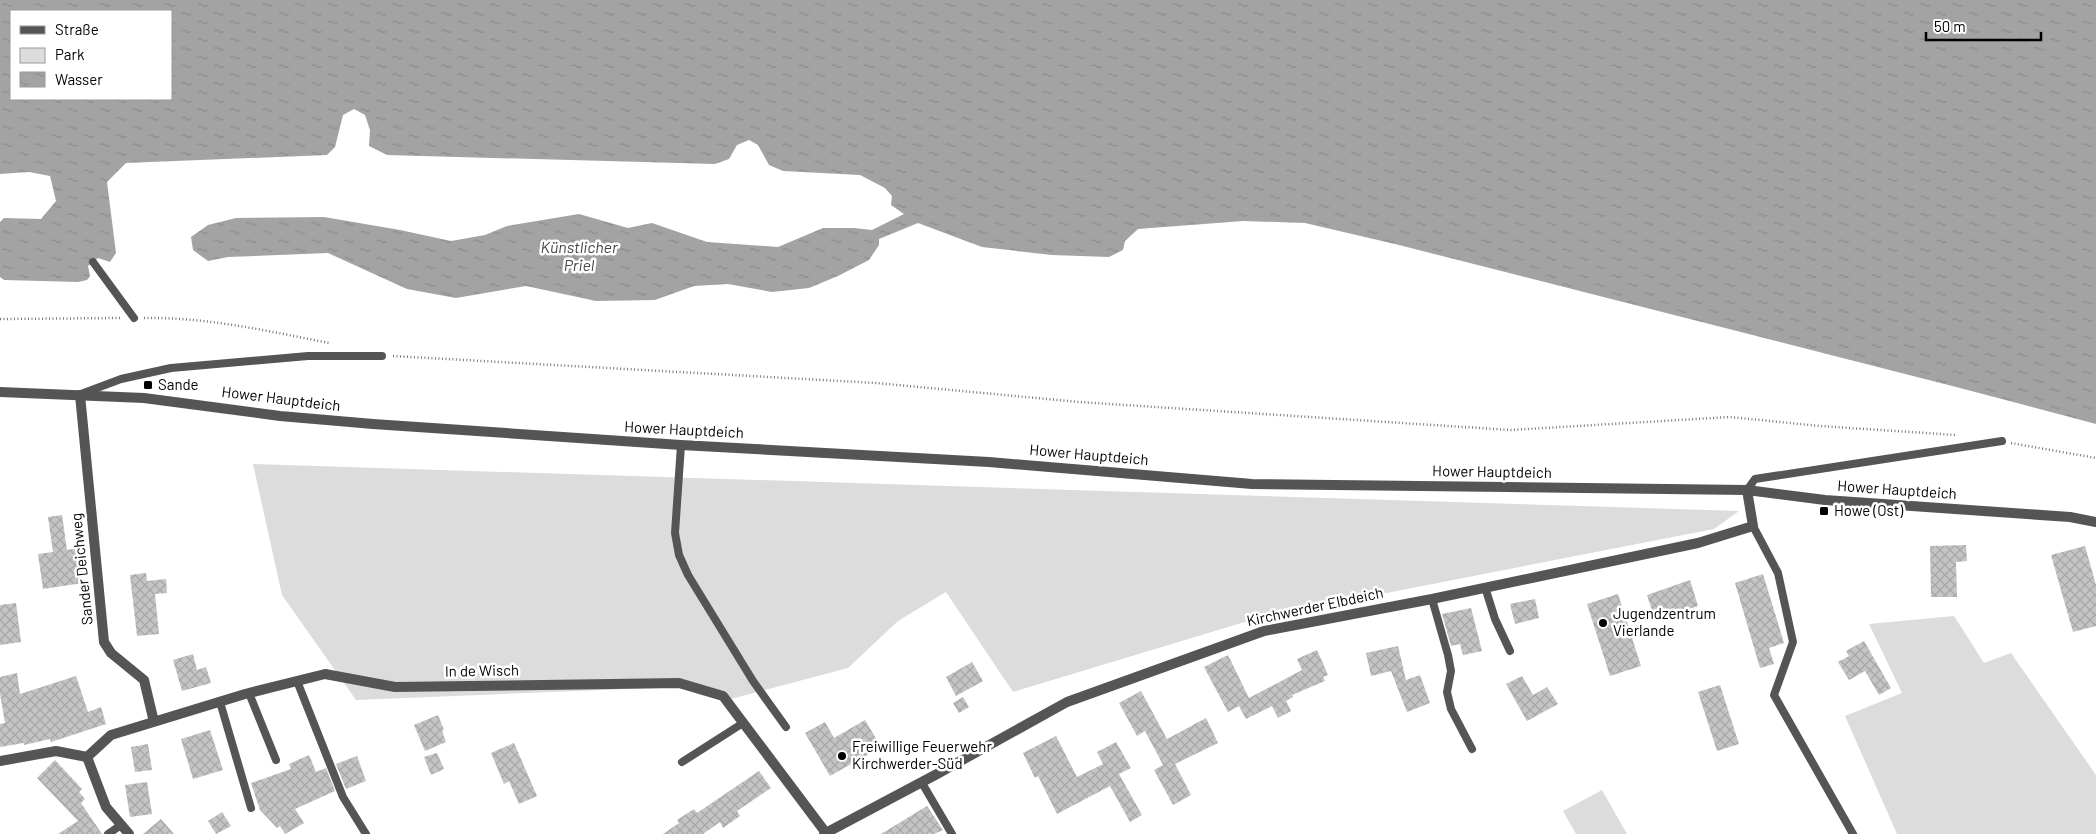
<svg xmlns="http://www.w3.org/2000/svg" width="2096" height="834" font-family="Barlow,sans-serif">
<style>
.green{fill:#dcdcdc}
.water{fill:url(#water-ripples);fill-rule:evenodd}
.building{fill:url(#building-cross-hatch)}
.lines{fill:none;stroke-linecap:round;stroke-linejoin:round}
.path{stroke:#777;stroke-width:2.5;stroke-dasharray:1 2.5;stroke-linecap:butt}
.service{stroke:#555;stroke-width:8}
.minor{stroke:#555;stroke-width:10}
.tertiary{stroke:#555;stroke-width:10}
.poi-dot{fill:#000;stroke:#fff;stroke-width:2}
.labels{text-anchor:middle;stroke-width:5;stroke-linejoin:round;paint-order:stroke}
.poi-label{font-size:15px;fill:#000;stroke:#fff;text-anchor:start}
.street-label{font-size:15px;fill:#000;stroke:#fff}
.water-label{font-size:16px;font-style:italic;fill:#444;stroke:#fff}
</style>
<defs>
<pattern id="water-ripples" width="26" height="14" patternUnits="userSpaceOnUse" patternTransform="scale(1.25)"><rect width="26" height="14" fill="#a3a3a3"/><path d="M2 4q2-2 4 0t4 0M15 11q2-2 4 0t4 0" fill="none" stroke="#8b8b8b"/></pattern>
<pattern id="building-cross-hatch" width="8" height="8" patternUnits="userSpaceOnUse" patternTransform="scale(1.25)"><rect width="8" height="8" fill="#c4c4c4"/><path d="M0 0l8 8M0 8l8-8" fill="none" stroke="#a7a7a7"/></pattern>
</defs>
<rect width="100%" height="100%" fill="#fff"/>
<path class="green" d="M253,464L1739,511L1714,529L1258,618L1013,692L946,592L898,621L848,668L731,699L678,687L356,700L282,595Z
M1954,616L1984,663L2011,653L2096,775V834H1897L1845,716L1902,693L1869,624Z
M1602,790L1627,834H1576L1563,811Z"/>
<path class="water" d="M0,0H2096V424L1960,388L1399,245L1305,223L1243,221L1138,229L1125,241L1123,250L1109,257L1052,255L982,247L918,223L879,239V245L869,260L838,276L809,288L772,292L728,284L694,286L655,300L596,301L526,286L456,298L407,289L328,253L228,257L208,261L193,250L191,237L208,225L236,218L324,217L400,230L451,241L485,235L507,226L579,214L628,228L652,223L707,242L778,247L823,228H854L872,230L904,214L891,205L892,196L885,188L860,175L783,171L769,165L758,145L749,140L737,145L729,159L715,164L387,155L369,146L370,130L365,115L354,109L343,115L335,147L327,155L126,163L107,182L116,253L110,262L98,258L88,266L90,276L87,280L78,282L4,280L0,277V222L4,218L41,219L56,201L50,176L29,172L0,174ZM11,11H171V99H11Z"/>
<path class="building" d="M62,515L67,550L77,548L83,583L43,589L38,554L53,552L48,517Z
M1966,545L1967,561L1956,562L1957,597H1931L1930,546Z
M2085,546L2096,585V626L2073,632L2051,555Z
M146,573L147,581L166,579L167,593L155,594L159,634L137,636L130,575Z
M1763,574L1784,643L1769,648L1774,664L1760,668L1735,583Z
M1690,580L1698,606L1655,620L1647,595Z
M1618,594L1641,666L1610,676L1587,604Z
M1535,599L1539,618L1515,624L1510,604Z
M16,603L21,642L0,645V605Z
M1471,608L1482,651L1463,655L1460,644L1451,646L1442,614Z
M1864,641L1891,688L1879,695L1865,671L1849,680L1838,662L1849,656L1846,651Z
M1398,646L1406,680L1420,675L1430,703L1407,712L1391,671L1371,676L1366,653Z
M1317,650L1328,675L1323,677L1325,681L1292,695L1293,697L1286,701L1291,711L1278,718L1272,706L1246,719L1239,706L1228,712L1204,667L1228,655L1249,698L1302,670L1297,659Z
M193,654L197,670L206,667L211,683L182,691L173,660Z
M972,662L983,681L956,696L946,677Z
M17,673L20,694L76,676L88,712L101,707L106,724L51,742L50,739L24,745V743L0,747V724L5,723L0,694V677Z
M1522,676L1533,695L1547,687L1558,704L1527,721L1506,684Z
M1720,685L1739,744L1717,751L1698,692Z
M1141,691L1167,739L1206,718L1218,743L1175,764L1191,795L1173,805L1154,770L1163,765L1145,731L1137,736L1119,703Z
M963,697L969,707L959,713L953,703Z
M438,715L444,730L442,731L446,742L425,751L414,725Z
M865,720L881,747L830,776L805,733L825,722L834,738Z
M210,730L223,770L193,779L181,739Z
M1056,736L1077,777L1103,764L1097,752L1116,742L1131,768L1119,774L1142,815L1130,822L1110,786L1057,814L1038,776L1035,778L1023,753Z
M514,743L537,796L519,804L509,781L504,784L491,753Z
M148,744L152,770L135,772L131,747Z
M437,753L444,769L431,775L424,757Z
M309,755L316,772L326,768L335,791L295,809L304,823L285,834L280,826L277,828L260,810L251,783L291,769L289,764Z
M357,756L366,781L346,789L336,764Z
M55,760L82,789L79,792L85,799L81,803L102,834H58L78,821L37,778Z
M759,771L771,788L737,811L740,816L723,828L720,822L703,834H663L679,823L677,820L694,809L697,813Z
M147,782L152,814L130,817L125,785Z
M927,806L943,830L934,834H881Z
M222,812L231,826L216,834L208,821Z
M161,819L174,834H143Z"/>
<g class="lines">
<path class="path" d="M144,318C206,317 268,331 329,343
M0,319L121,318
M393,356L876,383L1079,402L1510,430L1730,417L1820,426L1956,435
M2011,443L2096,458"/>
<path class="service" d="M93,262L134,318
M81,394L121,379L171,368L308,356H382
M681,445L675,533L679,555L688,575L753,681L786,727
M1747,490L1755,479L2002,441
M1753,526L1778,573L1793,642L1774,695L1853,834
M1485,587L1495,619L1510,651
M1432,599L1448,655L1451,671L1447,692L1451,709L1472,749
M297,681L343,797L366,834
M249,693L276,760
M220,702L251,808
M682,762L743,723
M922,783L952,834
M108,834L121,825"/>
<path class="minor" d="M80,395L104,642L111,653L144,680L154,722
M87,757L111,735L245,694L325,674L395,687L679,683L723,696L826,833
M0,761L56,751L87,757L106,807L129,834
M824,834L937,774L1067,702L1264,631L1432,599L1698,543L1753,526L1747,490"/>
<path class="tertiary" d="M0,392L144,398L280,416L373,424L681,445L989,462L1252,484L1747,490L1825,500L2070,517L2096,522"/>
</g>
<g class="poi-dot">
<rect x="143" y="380" width="10" height="10" rx="2.5"/>
<rect x="1819" y="506" width="10" height="10" rx="2.5"/>
<circle cx="1603" cy="623" r="5"/>
<circle cx="842" cy="756" r="5"/>
</g>
<g class="labels">
<g class="poi-label">
<text x="158" y="390">Sande</text>
<text x="1834" y="516">Howe (Ost)</text>
<text x="1613" y="619">Jugendzentrum<tspan x="1613" dy="17">Vierlande</tspan></text>
<text x="852" y="752">Freiwillige Feuerwehr<tspan x="852" dy="17">Kirchwerder-Süd</tspan></text>
</g>
<g class="street-label">
<text transform="translate(281 399) rotate(7)" y="5">Hower Hauptdeich</text>
<text transform="translate(684 430) rotate(3)" y="5">Hower Hauptdeich</text>
<text transform="translate(1089 455) rotate(5)" y="5">Hower Hauptdeich</text>
<text transform="translate(1492 472) rotate(1)" y="5">Hower Hauptdeich</text>
<text transform="translate(1897 490) rotate(4)" y="5">Hower Hauptdeich</text>
<text transform="translate(82 569) rotate(-96)" y="5">Sander Deichweg</text>
<text transform="translate(1315 607) rotate(-12)" y="5">Kirchwerder Elbdeich</text>
<text transform="translate(482 671) rotate(-1)" y="5">In de Wisch</text>
</g>
<g class="water-label">
<text x="579" y="253">Künstlicher<tspan x="579" dy="18">Priel</tspan></text>
</g>
</g>
<rect x="10" y="10" width="162" height="90" fill="#ffffff" stroke="#999999"/>
<rect x="20" y="26" width="25" height="8" fill="#555555" stroke="#999999"/>
<text x="55" y="35" font-size="15" fill="#000000">Straße</text>
<rect x="20" y="48" width="25" height="15" fill="#dcdcdc" stroke="#999999"/>
<text x="55" y="60" font-size="15" fill="#000000">Park</text>
<rect x="20" y="72" width="25" height="15" fill="url(#water-ripples)" stroke="#999999"/>
<text x="55" y="85" font-size="15" fill="#000000">Wasser</text>
<path d="M1926 32v8h115v-8" fill="none" stroke="#000000" stroke-width="2.5"/>
<text x="1934" y="32" font-size="15" fill="#000000" stroke="#ffffff" stroke-width="4" paint-order="stroke">50 m</text>
</svg>
